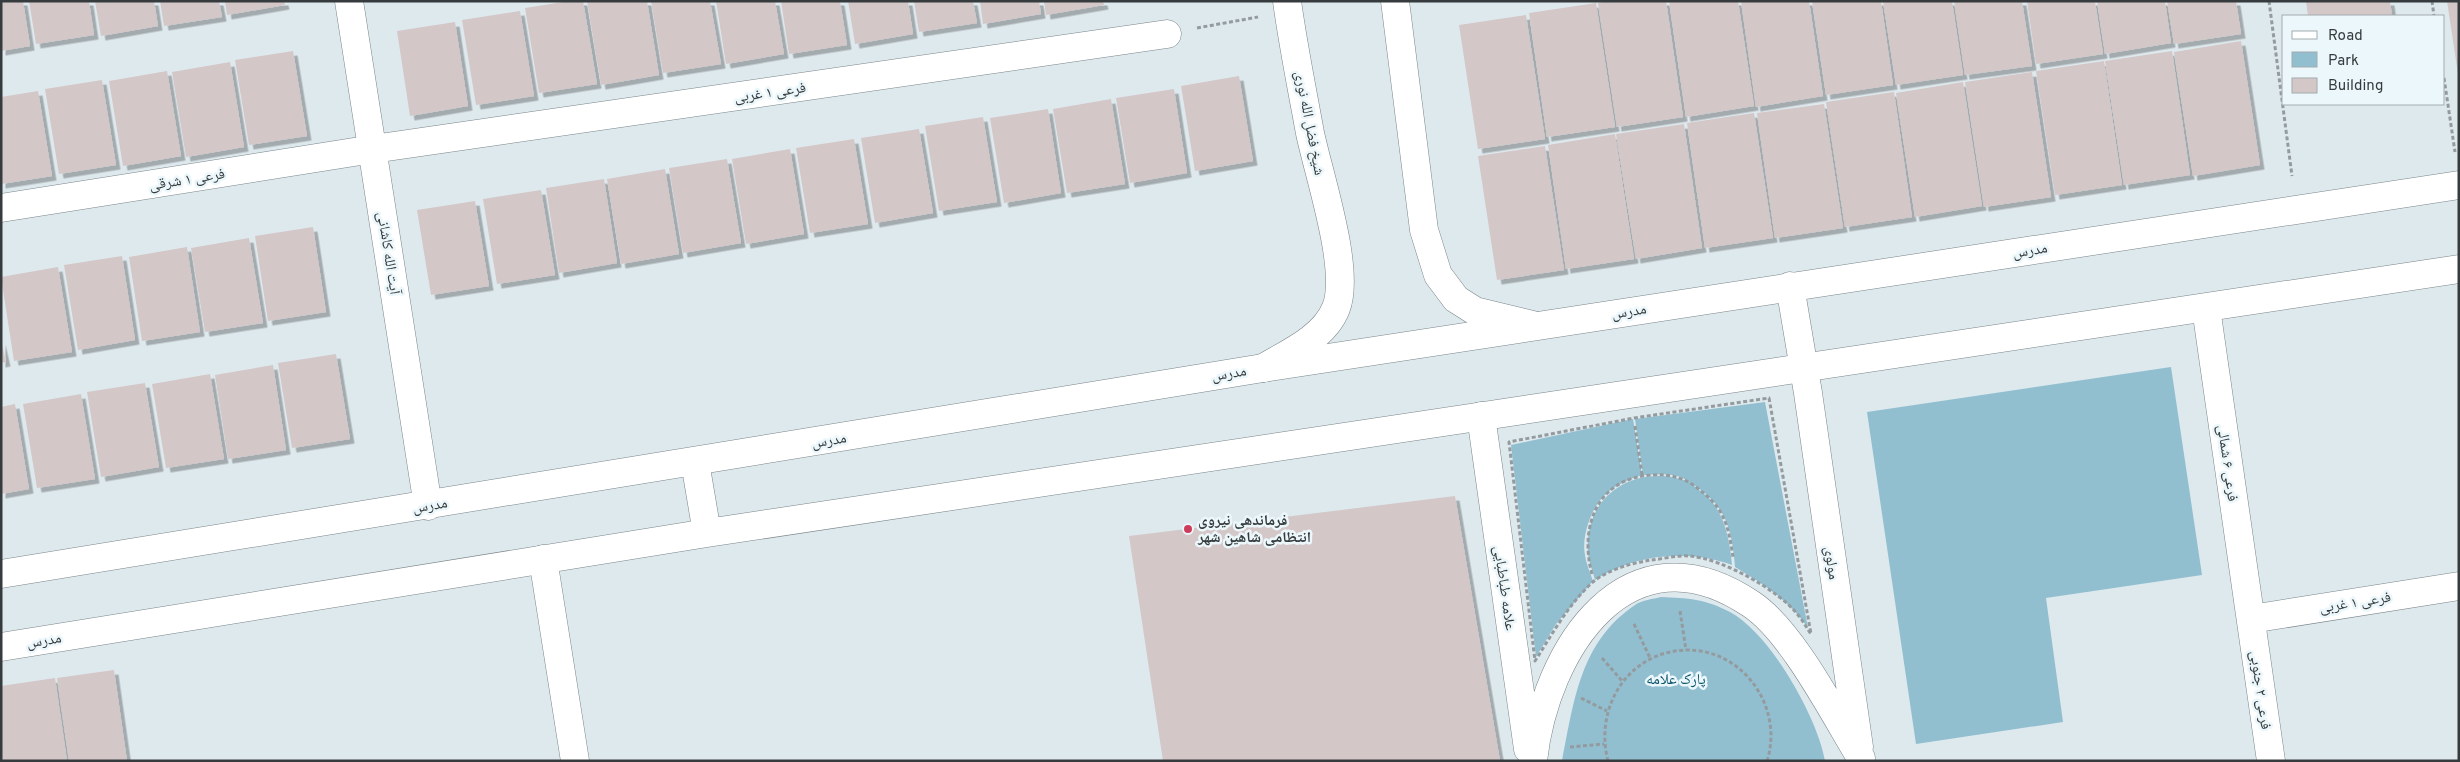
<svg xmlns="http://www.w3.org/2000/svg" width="2460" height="762" font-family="Overpass,'Noto Naskh Arabic',sans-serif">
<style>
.green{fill:#92bfd0}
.building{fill:#d4c7c8;filter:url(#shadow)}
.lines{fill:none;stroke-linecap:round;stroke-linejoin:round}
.minor-casing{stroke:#7a8589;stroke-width:29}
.major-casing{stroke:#7a8589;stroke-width:29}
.path{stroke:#939b9f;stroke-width:3;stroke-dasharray:4 2.5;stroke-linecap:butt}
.minor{stroke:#fff;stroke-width:28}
.major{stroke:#fff;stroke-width:28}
.poi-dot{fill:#cd3d5b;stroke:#ebf7fb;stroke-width:2}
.labels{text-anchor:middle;stroke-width:5;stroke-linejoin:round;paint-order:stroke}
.street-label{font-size:15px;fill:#363b3d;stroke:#ebf7fb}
.poi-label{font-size:15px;font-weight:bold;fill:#363b3d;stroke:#ebf7fb;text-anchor:start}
.park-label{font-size:15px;fill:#0a546a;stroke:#ebf7fb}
</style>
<defs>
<filter id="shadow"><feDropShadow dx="4.5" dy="4.5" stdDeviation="0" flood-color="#0004"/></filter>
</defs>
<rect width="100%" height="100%" fill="#dee9ee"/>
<path class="green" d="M2171,367L2202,575L2046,598L2063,722L1916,744L1867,412Z
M1765,402L1808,628C1790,601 1763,584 1735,567C1732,529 1726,505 1692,484C1696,488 1702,492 1707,496C1725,514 1730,541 1732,565C1687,549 1635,554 1595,580C1593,572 1589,562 1588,554C1583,493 1638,462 1690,482C1676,472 1659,474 1643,475L1635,419Z
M1633,419L1642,475C1614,484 1597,496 1588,524C1585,533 1583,545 1585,555C1586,563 1590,572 1593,581L1556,624L1536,657L1511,445Z
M1661,597C1688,598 1705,599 1730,612C1770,633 1818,718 1825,761H1562C1574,701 1580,642 1635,605C1642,600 1653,599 1661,597Z"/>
<path class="building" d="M1,1H23L30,46L1,51Z
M29,1H89L94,35L36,44Z
M95,1H154L158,26L101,36Z
M160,1H219L222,17L164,26Z
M225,1H284L285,5L227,15Z
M570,1H583L597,84L539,93L525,8Z
M587,1H647L659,75L601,85Z
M651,1H710L721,64L663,73Z
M716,1H775L784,54L726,64Z
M781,1H840L847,45L789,54Z
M848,1H908L913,34L855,44Z
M914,1H973L977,23L919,32Z
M980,1H1039L1041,14L983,24Z
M1044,1H1103L1104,5L1046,15Z
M1608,1H1666L1683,117L1617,127L1598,3Z
M1669,1H1738L1754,106L1686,117Z
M1741,1H1809L1823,96L1756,107Z
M1812,1H1881L1893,85L1826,95Z
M1883,1H1952L1963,75L1896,85Z
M1954,1H2022L2032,66L1965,75Z
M2027,1H2095L2103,54L2036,64Z
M2097,1H2165L2171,43L2105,54Z
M2167,1H2236L2241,34L2174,44Z
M2306,1H2390L2392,16H2308Z
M2447,1H2459V74H2458Z
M1596,3L1615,127L1547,137L1529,13Z
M520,11L534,96L476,105L462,20Z
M1526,15L1545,139L1478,149L1459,25Z
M455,22L468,106L410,116L397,31Z
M2241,41L2260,165L2193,176L2174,52Z
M293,51L307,136L249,145L235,60Z
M2172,51L2190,175L2124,185L2105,61Z
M2104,61L2122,185L2055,195L2036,71Z
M230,62L244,147L186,157L172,72Z
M167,71L181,156L123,166L109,81Z
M2032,72L2051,197L1984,207L1965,82Z
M1239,76L1253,161L1195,171L1181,86Z
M102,80L116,165L59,174L45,89Z
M1963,82L1982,206L1915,217L1896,93Z
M1174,89L1187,173L1130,183L1116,98Z
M38,91L52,176L1,184V97Z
M1894,92L1912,217L1845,227L1826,102Z
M1111,99L1125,184L1067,193L1053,109Z
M1824,104L1843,228L1775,238L1757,113Z
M1048,109L1061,193L1004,203L990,118Z
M1754,113L1773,238L1705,248L1687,123Z
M983,117L997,202L939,211L925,126Z
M1684,124L1702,248L1636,259L1616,134Z
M919,129L933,213L875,223L861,138Z
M1615,134L1634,259L1566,269L1548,145Z
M854,139L868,224L810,233L796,148Z
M1545,146L1564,270L1497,280L1478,156Z
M790,149L804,234L746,244L732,159Z
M727,159L741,243L683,253L669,168Z
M665,169L679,254L621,264L607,179Z
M604,179L617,263L559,273L546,188Z
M541,190L555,275L497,284L483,199Z
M475,201L489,286L431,295L417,210Z
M313,227L326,312L268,321L255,236Z
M249,238L263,323L205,332L191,248Z
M187,247L200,332L142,341L129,257Z
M122,256L135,340L78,350L64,265Z
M58,267L72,352L14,361L1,277Z
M1,340L6,362L1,363Z
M336,354L350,439L292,448L278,363Z
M273,365L286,450L228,459L215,375Z
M210,374L224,459L166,468L152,384Z
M145,383L159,467L101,477L87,392Z
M81,394L95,479L37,488L23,404Z
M15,404L29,489L1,494V407Z
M1455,496L1500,761H1163L1129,536Z
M114,670L127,761H69L57,678Z
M55,678L67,761H1V686Z"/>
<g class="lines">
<defs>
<path id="minor" d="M349,1L428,506
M1395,1L1424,230L1438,275L1456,299L1475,311L1533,325
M1,208L373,149L1167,34
M1790,286L1808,393L1859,747
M2206,308L2271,761
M1263,368C1289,353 1325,337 1336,308C1351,270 1319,176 1310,133C1302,89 1293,45 1287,1
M1481,416L1528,749
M543,559L575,761
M2251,619L2459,586
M1533,761C1545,649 1628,521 1751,604C1792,631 1834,714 1861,758"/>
<path id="major" d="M695,462L707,533
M1,574L1263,368L2459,185
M1,647L707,533L2459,269"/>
</defs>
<use href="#minor" class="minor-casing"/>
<use href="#major" class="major-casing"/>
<path class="path" d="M2269,1L2292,176
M2432,1L2434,16
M1197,28L1258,17
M2444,78L2455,152
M1769,398L1811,634C1806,627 1803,621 1798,615C1779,590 1721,558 1689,556C1677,555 1663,559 1651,560C1632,563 1610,569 1594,581C1569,603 1553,633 1535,661L1509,442L1634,418Z
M1635,426L1642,475
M1592,574C1579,527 1597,477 1653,475C1672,474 1686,478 1701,491C1709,497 1719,507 1723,517C1729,529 1731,544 1733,557
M1680,611L1686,650
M1634,624L1651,660
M1602,658L1623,682
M1581,698L1607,711
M1570,747L1604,744
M1608,761C1594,707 1628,652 1686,650C1744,649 1784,708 1767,761"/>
<use href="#minor" class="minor"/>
<use href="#major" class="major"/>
</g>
<circle class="poi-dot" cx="1188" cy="529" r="5"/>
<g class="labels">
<g class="street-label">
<text transform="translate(770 92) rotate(-8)" y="5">فرعی ۱ غربی</text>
<text transform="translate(1310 123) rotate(79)" y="5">شیخ فضل الله نوری</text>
<text transform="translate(187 179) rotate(-9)" y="5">فرعی ۱ شرقی</text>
<text transform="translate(2030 250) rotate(-9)" y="5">مدرس</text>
<text transform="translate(389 253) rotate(81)" y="5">آیت الله کاشانی</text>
<text transform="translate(1629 311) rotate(-9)" y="5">مدرس</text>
<text transform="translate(1229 373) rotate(-9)" y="5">مدرس</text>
<text transform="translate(829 440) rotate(-9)" y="5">مدرس</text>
<text transform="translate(2228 463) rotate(82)" y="5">فرعی ۶ شمالی</text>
<text transform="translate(430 505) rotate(-9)" y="5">مدرس</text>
<text transform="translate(1832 563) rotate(82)" y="5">مولوی</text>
<text transform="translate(1505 588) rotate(82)" y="5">علامه طباطبایی</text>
<text transform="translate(2355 602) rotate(-9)" y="5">فرعی ۱ غربی</text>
<text transform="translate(44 640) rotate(-9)" y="5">مدرس</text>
<text transform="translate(2261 690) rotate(82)" y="5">فرعی ۲ جنوبی</text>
</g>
<g class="poi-label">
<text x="1198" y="525">فرماندهی نیروی<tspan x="1198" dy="17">انتظامی شاهین شهر</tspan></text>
</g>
<g class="park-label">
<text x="1676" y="684">پارک علامه</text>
</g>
</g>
<rect width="2460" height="762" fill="none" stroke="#363b3d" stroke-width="5"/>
<rect x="2282" y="15" width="162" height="90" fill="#ebf7fb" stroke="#a3acaf"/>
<rect x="2292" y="31" width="25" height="8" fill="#ffffff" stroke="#a3acaf"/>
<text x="2328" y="40" font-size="15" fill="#363b3d">Road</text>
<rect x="2292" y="52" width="25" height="15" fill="#92bfd0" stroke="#a3acaf"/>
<text x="2328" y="65" font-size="15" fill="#363b3d">Park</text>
<rect x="2292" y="78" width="25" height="15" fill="#d4c7c8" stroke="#a3acaf"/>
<text x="2328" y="90" font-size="15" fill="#363b3d">Building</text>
</svg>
